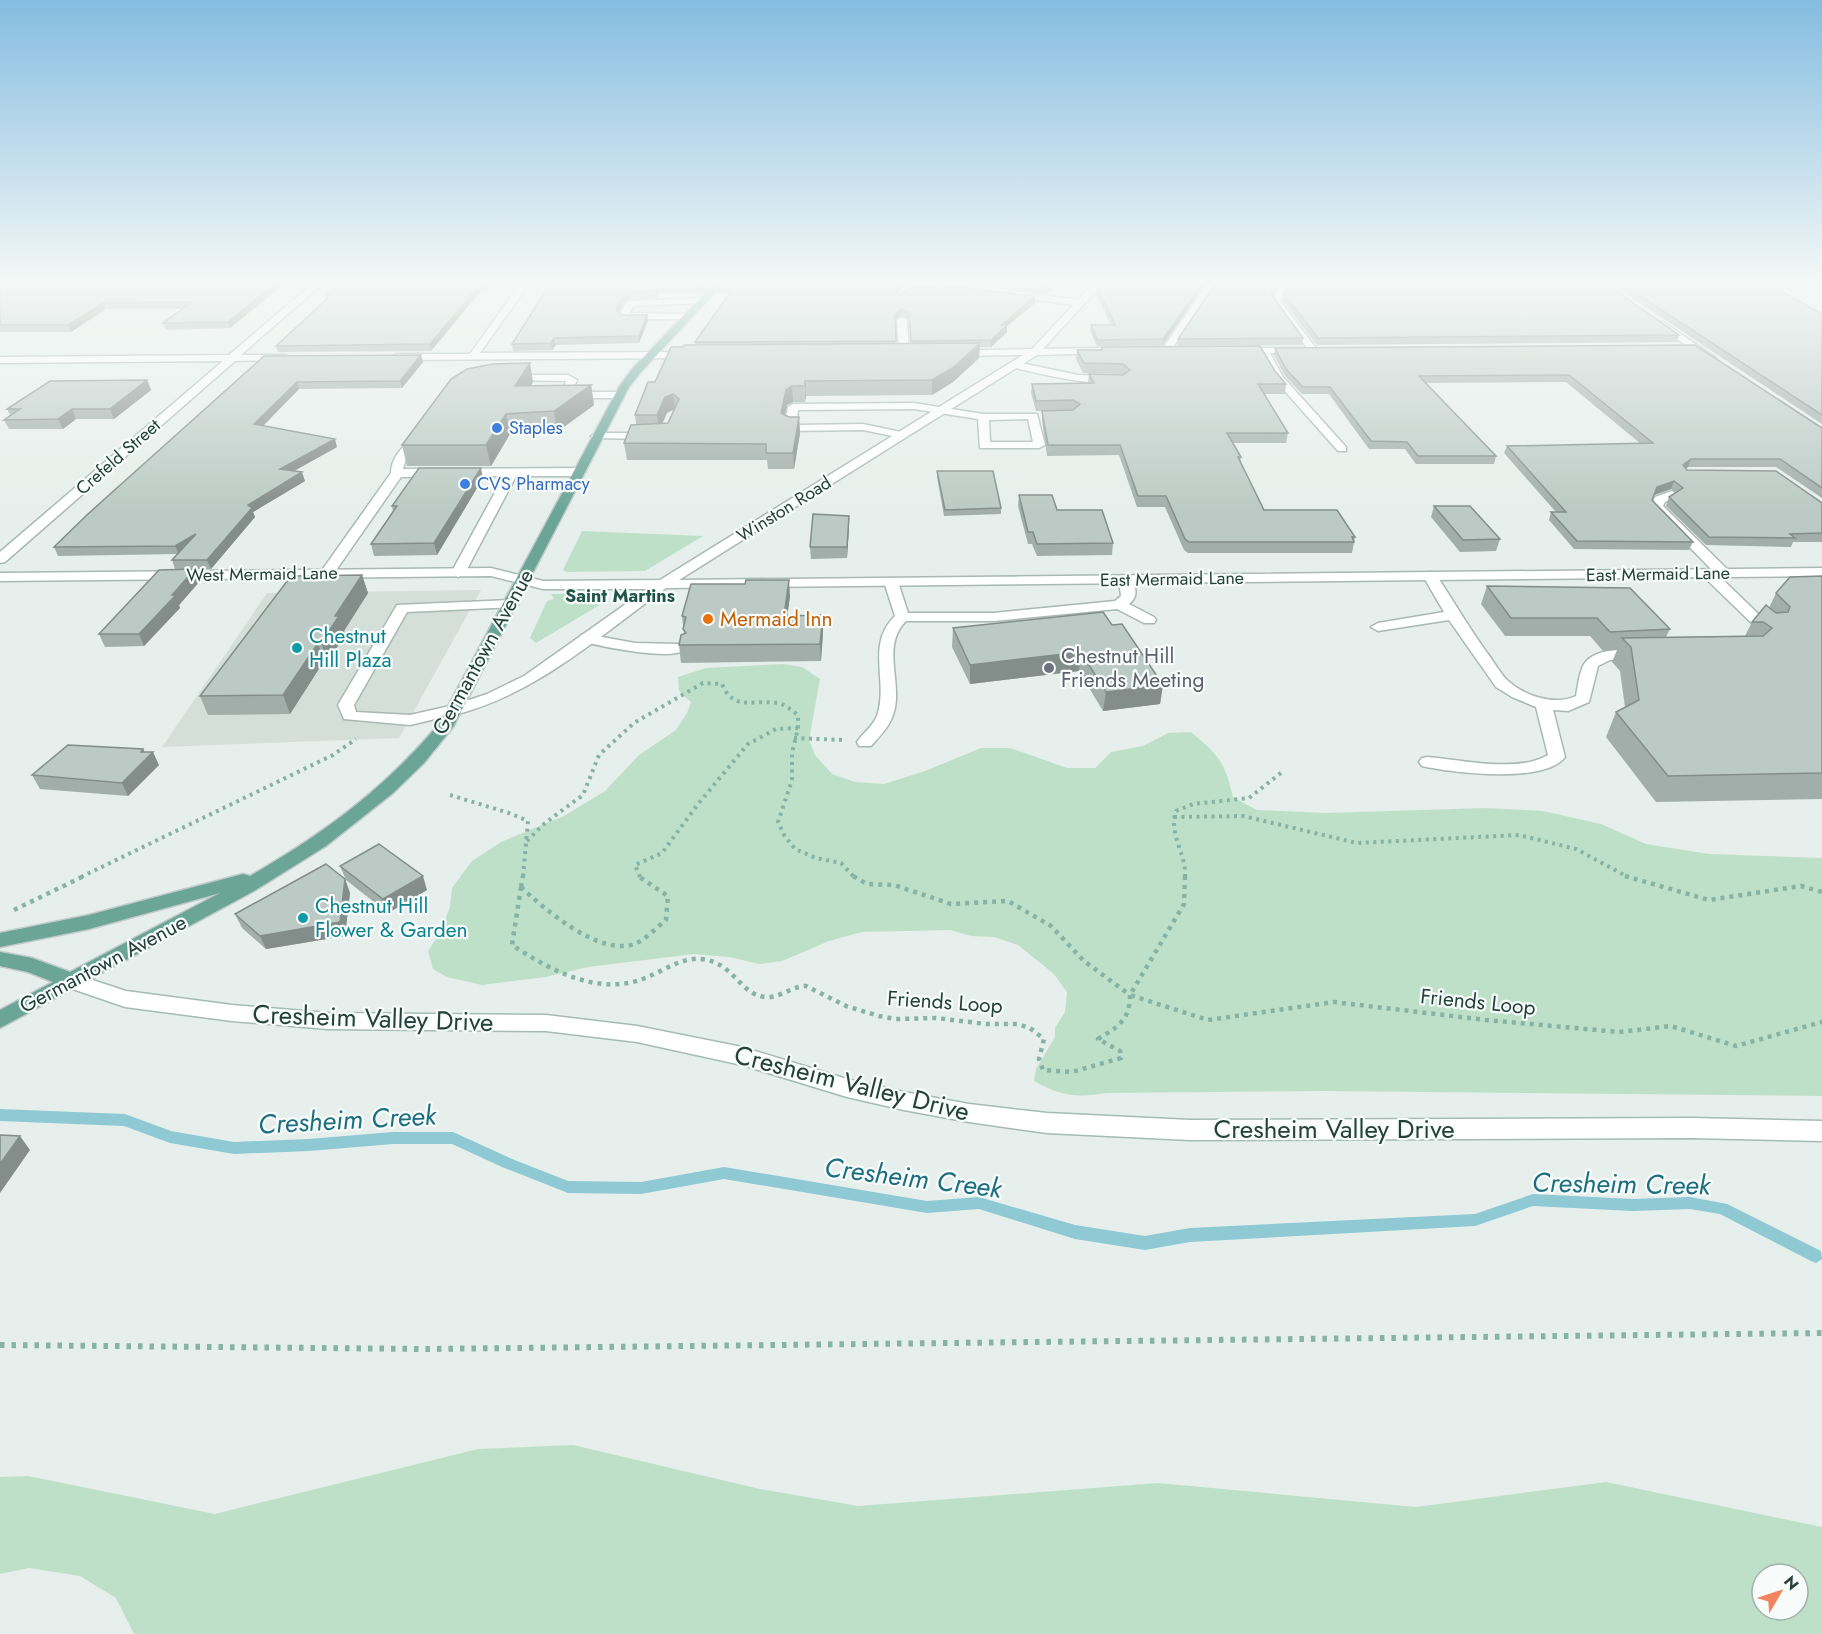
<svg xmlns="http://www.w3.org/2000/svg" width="1822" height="1634" font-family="Jost,sans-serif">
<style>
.built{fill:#d4dfda}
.green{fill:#bfe0c8;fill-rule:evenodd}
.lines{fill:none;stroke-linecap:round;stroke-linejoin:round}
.stream{fill:#8ec9d4;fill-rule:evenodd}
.service-casing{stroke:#a8b8b2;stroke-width:3}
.minor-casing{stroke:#a8b8b2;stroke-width:3}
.secondary-casing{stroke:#a4bbb3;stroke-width:3}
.primary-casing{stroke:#c2cac8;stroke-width:3}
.path-far2{stroke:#86b3a5;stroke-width:4;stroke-dasharray:3 4.5;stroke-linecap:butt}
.path-far1{stroke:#86b3a5;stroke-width:4.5;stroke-dasharray:4 5;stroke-linecap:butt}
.path{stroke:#86b3a5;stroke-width:6;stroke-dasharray:4.5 7;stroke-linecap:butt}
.service{fill:#fff;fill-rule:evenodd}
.minor{fill:#fff;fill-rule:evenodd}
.secondary{fill:#fff;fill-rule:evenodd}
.primary{fill:#6aa596;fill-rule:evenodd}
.wall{fill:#a1aea9;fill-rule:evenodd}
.shaded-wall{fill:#838d89}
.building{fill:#bbcac4;stroke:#838d89;stroke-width:1.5}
.shop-dot{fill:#3f7fe0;stroke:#f7fbf9;stroke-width:2}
.food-dot{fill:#e8710a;stroke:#f7fbf9;stroke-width:2}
.culture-dot{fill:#0f9aa8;stroke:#f7fbf9;stroke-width:2}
.worship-dot{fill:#6b7280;stroke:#f7fbf9;stroke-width:2}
.labels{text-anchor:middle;stroke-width:4.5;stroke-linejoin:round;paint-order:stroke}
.far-shop-label{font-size:18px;fill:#366cbe;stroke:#f7fbf9;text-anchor:start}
.far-street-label{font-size:18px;fill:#24423a;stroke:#f7fbf9}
.far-neighbourhood-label{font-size:18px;font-weight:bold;fill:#1f5548;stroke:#f7fbf9}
.food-label{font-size:21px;fill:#c56008;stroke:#f7fbf9;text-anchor:start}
.culture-label{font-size:21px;fill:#0d838f;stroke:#f7fbf9;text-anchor:start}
.street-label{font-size:21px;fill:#24423a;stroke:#f7fbf9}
.worship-label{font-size:21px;fill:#5b616d;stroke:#f7fbf9;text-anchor:start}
.near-street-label{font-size:26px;fill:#24423a;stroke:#f7fbf9}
.near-water-label{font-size:27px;font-style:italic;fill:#1c6f80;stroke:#f7fbf9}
</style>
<rect width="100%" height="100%" fill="#e6efeb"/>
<path class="built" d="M481,590L399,738L162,747L267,593Z"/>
<path class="green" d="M582,531L703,536L645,571L567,572L563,570Z
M600,593L608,597L603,603L536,643L530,638L547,601L554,599L551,594Z
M783,664L802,667L820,679L809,740L815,755L832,774L855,782L884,784L925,771L981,748H1010L1067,768H1095L1111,752L1143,746L1168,733L1191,732C1219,755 1225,763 1233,797L1257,810L1326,813L1486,808L1543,811L1601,824L1646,844L1709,854L1822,858V1096L1322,1091L1106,1093C1077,1098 1060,1096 1034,1081L1036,1069L1055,1037V1028L1065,1012L1067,992L1054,974L1018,945L994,937L971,936L950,930L862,932L829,941L782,961L760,964L729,957L694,954L588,967L546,977L482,985L447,977L433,969L428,951L440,933L450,907L452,888L472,861L501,842L564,816L605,791L639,755L676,730L687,713L691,702L679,691L678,677L706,668Z
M573,1445L760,1489L858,1506L1158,1483L1416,1507L1606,1482L1822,1527V1634H134L116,1598L80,1576L29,1568L0,1574V1477L28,1476L215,1514L478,1449ZM1762,1574H1798V1610H1762Z"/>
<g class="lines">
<path class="stream" d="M0,1109L125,1114L171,1131L234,1142L309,1139L393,1132H453L512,1159L568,1181L641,1182L724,1167L927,1201L979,1197L1075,1225L1145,1236L1190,1228L1475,1214L1533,1194L1633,1199L1690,1197L1727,1204L1821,1251L1822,1259L1816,1263L1811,1261L1720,1214L1690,1209L1633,1211L1533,1206L1475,1226L1190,1242L1145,1250L1075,1239L979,1209L927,1213L724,1179L641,1194L568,1193L502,1167L452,1144H393L309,1151L234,1154L170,1143L124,1126L0,1121Z"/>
<defs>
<path id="service" d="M1207,284L1215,285L1169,353H1163L1161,351Z
M1011,291L1081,300L1085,303L1081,306L1008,296L1007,294Z
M702,298L706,301L705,303L633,306L630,313L691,314L693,316L688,319H624L619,316L625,304L629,301Z
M902,317L907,320L909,353L904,356L899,353L897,320Z
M1016,362L1078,375L1111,376L1116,379C1102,390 1032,372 1012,367V363Z
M508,375H568L577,380L574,387L579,392H619L624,395L619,398H576L564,388L566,381L504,380V376Z
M914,403L983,414H1037L1045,445L1039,448H980L978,419L914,409L798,410L796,425L863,424L906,433L908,435L902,438L863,430L790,431L784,428L788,407L793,404ZM1028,419L1033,442H990L989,420Z
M597,433H650L656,436L650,439L593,438L591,436Z
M418,434L424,437L406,459L403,469L579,468L585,472L579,476H516L465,573L458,577L451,573L504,476L401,477L332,576H322L320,573L391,473C391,457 404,446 414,435Z
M1672,491L1678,495L1665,502L1663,506L1728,570L1730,573L1728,576H1719L1774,629L1776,632L1774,635H1764L1703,576L1701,573L1703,570H1712L1653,510L1651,507L1655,497Z
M1430,572L1435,573C1453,600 1469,628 1488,654C1494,662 1500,673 1507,680C1524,696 1555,706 1576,696C1578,686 1579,673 1584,664C1595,648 1626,648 1642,652L1645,655L1642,658L1610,660L1598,666L1589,702L1568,711L1553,710L1565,757C1545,784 1452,773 1422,766L1419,762L1422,758L1428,757C1462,760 1518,773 1548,755L1536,707L1512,697L1496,687L1449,620L1378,631L1371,627L1378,623L1444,612L1423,576Z
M1126,576L1133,580C1136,590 1138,597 1129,604L1154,617L1156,620L1154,623H1144L1117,609L994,621H906C880,647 904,684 893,715C889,727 879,737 871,746H859L857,742C863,733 873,726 877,716C889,681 865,645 895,616L884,582L886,579L891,578L898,582L908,613H994L1115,601L1121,596L1119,580Z
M511,600L516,601L518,604L516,607L407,612L354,705L356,712L410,715L454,705L462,710L460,713L410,725L344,719L338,705L397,605Z
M586,634L635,643L678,644L686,649C674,662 599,646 581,641L579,638L581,635Z"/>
<path id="minor" d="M312,284H322L241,355H285L288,356V360L235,361L5,562L0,563V552L223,361L0,363V357L229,355Z
M520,284H529L480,353L690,352L695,355L690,358L397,360L392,357L397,354H470Z
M1093,284H1102L1043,349L1101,348L1104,349V353L1037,355L679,580L1822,568V576L666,588C600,636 535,695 454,715L446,710L448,707L487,694L524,676L647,589H543L491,576L0,581V573L491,568L543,581L660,580L1023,355L955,356L950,353L952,351L1032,349Z
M1285,284H1296L1285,292L1280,301L1316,348V352H1310L1272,301L1278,288Z
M1657,322H1663L1716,358L1708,360L1657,326Z
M1237,348H1302L1304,350L1299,353H1270L1283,377L1346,447V451H1338L1275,380L1260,353H1240L1235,350Z"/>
<path id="secondary" d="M71,973L126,991L232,1005L328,1013L546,1015L637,1026L742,1047L847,1079L904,1092L969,1104L1047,1113L1190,1120L1692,1118L1822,1121V1141L1692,1138L1190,1140L1047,1133L969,1122L904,1110L847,1097L742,1065L637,1042L546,1031L328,1029L232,1021L125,1007L64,986L61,981L64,976Z"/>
<path id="primary" d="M714,284H723L640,373L629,387L453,727L424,763L393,793L326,846L254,891L0,1028V1010L53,982L28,972L0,966V952L32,958L70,972L220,893L89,929L0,947V933L89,915L243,874L250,876C323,834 383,790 438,725L619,387L632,369Z"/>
</defs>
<use href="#service" class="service-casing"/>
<use href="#minor" class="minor-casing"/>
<use href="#secondary" class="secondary-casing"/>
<use href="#primary" class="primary-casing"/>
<path class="path-far2" d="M794,738L843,740
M450,795L509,813L528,821L523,877
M1174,817L1243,816L1357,843L1519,835L1576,849L1628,877
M527,841L545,823L583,795L599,755L634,723L703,683L722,684C733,712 754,699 777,703C785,704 791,710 798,715V728
M81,877L333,755L356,739
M640,877L635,865L662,853L698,804L748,744L776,729L798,728L792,753V780L778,822L784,835L795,849L816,858L841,863L854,877
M1185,877C1187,855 1168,834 1176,811L1193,804L1249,798L1282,772"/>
<path class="path-far1" d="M1185,876L1184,904L1130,995L1208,1020L1334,1002L1486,1020L1619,1032L1671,1026L1736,1046L1822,1022
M1625,876L1709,900L1801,886L1822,892
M521,887C544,909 602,959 637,943C647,938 657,927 666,920L668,896L638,876
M521,887L512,945C550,970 599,997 645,978C664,971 681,957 701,959C735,962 739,996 767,997C780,998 792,986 806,986L846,1006L879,1016L896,1019L936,1018L986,1024H1017L1030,1028L1044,1039L1039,1059L1043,1070L1072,1072L1121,1058L1120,1051L1098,1039C1118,1027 1130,1020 1130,995L1084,961L1051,926L1008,901L951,904L894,885L867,884L853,876
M521,887L523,876
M14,910L84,876"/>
<path class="path" d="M0,1345L427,1349L1822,1333"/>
<use href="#service" class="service"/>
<use href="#minor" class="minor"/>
<use href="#secondary" class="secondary"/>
<use href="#primary" class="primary"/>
</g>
<path class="wall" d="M0,284H284L230,328L166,330L163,323L183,309H106L71,332H0Z
M337,284H492L485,292H480L431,351L278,352L276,346L327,300L326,296L338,285Z
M550,284H711L702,293H658L657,298L629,299L624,302L618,312L623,315H647L648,321L639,343L556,345L552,350L513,351L512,344Z
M907,284L897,293L901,295L1035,296V303L1007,326V332L991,347H980L979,358L953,382L932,395L806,396L805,402H793L787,405L785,415L789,417H799L800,433L794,469H768L767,460H627L624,443L636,424L635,415L655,382L682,347L695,345V342L730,293H718L717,287ZM901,315L909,320L911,344H896L895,320ZM674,409L668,423H662L667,413Z
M967,284H1057L1046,294Z
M1205,284L1162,346H1097L1090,331L1091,325H1111L1096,294L1097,287Z
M1611,284H1769L1822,314V424Z
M1279,286L1273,296L1303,338L1302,345L1177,346L1178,339Z
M1284,294L1679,335L1677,342L1317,345L1283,301Z
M1695,345L1822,428V498L1776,467H1688L1686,468L1687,470L1822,503V542H1793L1791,547L1706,545L1666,506L1669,497L1676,493L1671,489L1654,495L1652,500L1693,542L1689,550L1574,549L1549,520L1551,512H1556L1504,453L1507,446L1641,444L1566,382L1426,383L1496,456L1494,464H1416L1405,449H1369L1329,394H1302L1285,376L1274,355L1275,348Z
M1102,347L1275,371L1286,384L1285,394H1264L1288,433L1286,443H1233L1241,457L1240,461L1264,510L1355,537L1352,553H1188L1184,550L1165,507H1137L1119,455L1047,456L1042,421V411L1073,410L1036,411L1031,393L1032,384L1088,383L1089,374L1123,375L1122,374L1083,373L1076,359L1077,350H1101Z
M264,356L423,362L402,388L299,389L263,426L337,447L294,471L305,481L253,512L255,517L211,569H175L172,560L177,554L58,556L54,547Z
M147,380L151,390L114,419H76L63,429H9L4,420L10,415L7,409Z
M533,382L531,385H591L594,405L557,432L510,434L491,466H407L402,445Z
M937,471L1001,508V514L944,516L937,477Z
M483,478L437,555L374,556L371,544L393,511L392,506Z
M1019,495L1057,510L1113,543L1112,555L1037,556L1032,544H1028L1018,506Z
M1434,506L1500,539L1496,551L1460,552L1431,517Z
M849,527L847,558L811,559L810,547Z
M362,575L368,593L344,631L345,635L328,661H324L290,714L208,715L200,696Z
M1822,576V799L1656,802L1606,737L1616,712L1625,707L1620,671L1612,662L1617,650L1603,651L1590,636H1505L1481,604L1487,586L1670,629L1666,637L1745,636L1752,622L1769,608L1776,593Z
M200,581L179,605L180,608L144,646L105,647L99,634Z
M790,596L787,616L823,632L821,661L681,663L679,645L684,634L682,616Z
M1112,625L1163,685L1160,704L1103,711L1079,671L970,684L952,647L953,628Z
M143,749L144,752L159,765L128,796L40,789L32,775Z
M340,866L427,890L388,913L346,880Z
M345,879L350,893L345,936L266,949L242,928L235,914Z"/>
<path class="shaded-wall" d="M274,284H284L230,328L228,322Z
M485,284H492L485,292L484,286Z
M704,284H711L702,293L701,287Z
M900,284H907L895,294V288Z
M1050,284H1057L1046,294V287Z
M1202,284H1205L1162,346L1163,339Z
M1277,284H1285L1279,286L1270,300L1271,294Z
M479,286L480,292L431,351L430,344Z
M658,287V293L657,298L656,291Z
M628,292L629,299L624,302L617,315L616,309L623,296Z
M1035,296V303L1007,326V332L991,347V340L1002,325Z
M103,303L106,309L71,332L68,325Z
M901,309V315L895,320V314Z
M647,315L648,321L639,343V336Z
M554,338L556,345L552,350L551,343Z
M980,343L979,358L953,382L932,395V380Z
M421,355L423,362L402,388L400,381Z
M530,363L533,382L519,405L515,386Z
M147,380L151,390L114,419L110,409Z
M805,381L806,396L805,402Z
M297,382L299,389L257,432L254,424Z
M591,385L594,405L557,432L554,411Z
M792,386L793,402L787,405L782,429L781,413L786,390Z
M673,394L675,409L667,413L659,431L657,415L665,397Z
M72,409L76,419L63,429L58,419Z
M506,414L510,434L491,466L486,445Z
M799,417L800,433L794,469L793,453Z
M335,439L337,447L283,477L280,469Z
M1691,459L1688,467L1680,473L1683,465Z
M481,468L483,478L437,555L434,543Z
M302,472L305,481L253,512L255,517L211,569L207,560L248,505Z
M1674,481L1671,489L1654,495L1657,487Z
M849,516V527L847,558V547Z
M196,534L179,554L175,546Z
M195,569L200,581L179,605L180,608L144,646L139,634Z
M362,575L368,593L344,631L345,635L328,661L321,643L335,616Z
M789,580L790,596L785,633L784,616Z
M823,615V632L821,661L820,644Z
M318,643L324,661L290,714L283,695Z
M1081,652L1079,671L970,684V665Z
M1163,685L1160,704L1103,711L1106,692Z
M143,749L147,758L153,752L159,765L128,796L122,783Z
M423,876L427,890L388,913L383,899Z
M345,879L350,893L345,936L266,949L260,936Z
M20,1136L30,1150L0,1193V1164Z"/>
<path class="building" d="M0,284H274L228,322L163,323L192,302L103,303L68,325H0Z
M339,284H485L484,286H479L430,344L276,346L328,298L326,296Z
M550,284H704L701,287H658L656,291L628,292L623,296L616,309L617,311L623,315H647L639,336L554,338L551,343L512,344Z
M719,284H900L895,288L896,291L901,295L911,287L945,286L1035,296L1002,325H1007L991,340L911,341L909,313L901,309L895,314L896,341L695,342L734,287H717Z
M1020,284H1050L1046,287Z
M1099,284H1202L1163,339L1097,340L1091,325H1115L1097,287Z
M1215,284H1277L1271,294L1303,338L1178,339Z
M1292,284H1606L1679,335L1318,338L1284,294L1288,287Z
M1622,284H1769L1822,314V415Z
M980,343L954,367L932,380L805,381V386H792L786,390L781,413L789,417H799L793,453H766V444L624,443L631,425L668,423L679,399L673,394L665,397L657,415H635L648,382H655L671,347H682L684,345Z
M1695,345L1822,428V488L1780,459H1691L1683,465L1687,470L1776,471L1822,503V533L1790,534L1795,538L1709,537L1669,497L1683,488L1674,481L1657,487L1652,500L1693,542L1577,541L1551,512H1566L1507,446L1653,443L1569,375L1419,376L1496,456H1418L1407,442L1371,441L1330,387H1303L1286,369L1275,348Z
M1260,346L1275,371L1286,384H1258L1288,433H1227L1241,457H1238L1264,510H1337L1355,537H1352L1354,542H1189L1185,539L1166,496H1138L1120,445H1048L1042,411L1073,410L1080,404L1073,400L1036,401L1032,384L1094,383L1089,374L1123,375L1130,370L1123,364L1084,363L1077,350H1102V347Z
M421,355L400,381L297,382L254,424L335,439L280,469L302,472L248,505L252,508L207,560H172L196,534L175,546L54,547L89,513L264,356Z
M530,363L515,386L591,385L554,411L506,414L486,445H402L451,379L467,369L493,364Z
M147,380L110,409H72L58,419L4,420L20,409H7L50,381Z
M419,468H481L434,543L371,544L397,506H392Z
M937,471H993L1001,508L945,510Z
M1019,495H1052L1057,510H1102L1113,543L1037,544L1033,532H1028Z
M1434,506H1470L1500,539L1463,540Z
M813,514L849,516L847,547H810Z
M195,569L172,595L175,596L139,634H99L159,570Z
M362,575L335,616H339L321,643H318L283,695L200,696L291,576Z
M1822,576V773L1668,776L1616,712L1639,700L1631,647L1622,638L1763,636L1772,628L1763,622H1752L1766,605L1776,613L1788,612L1790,607L1776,593L1790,577Z
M746,580H789L784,616L823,615L820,644L679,645L681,635L686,633L683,629L686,617L682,616L691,584H745Z
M1487,586L1630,588L1670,629L1610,632L1597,618H1511Z
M1103,612L1112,625L1122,624L1163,685L1106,692L1081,652L970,665L953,628Z
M68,745L143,749L141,752H153L122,783L32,775Z
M379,844L423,876L383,899L340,866Z
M326,864L345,879L340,922L260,936L235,914Z
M0,1135L20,1136L0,1164Z"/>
<linearGradient id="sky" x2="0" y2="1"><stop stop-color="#84bce0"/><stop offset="0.55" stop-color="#f4f8f6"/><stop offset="1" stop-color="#f4f8f6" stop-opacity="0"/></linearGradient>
<rect width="1822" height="513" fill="url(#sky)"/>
<g class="shop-dot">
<circle cx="497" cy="428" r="6"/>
<circle cx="465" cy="484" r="6"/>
</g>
<circle class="food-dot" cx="708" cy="619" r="6"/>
<g class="culture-dot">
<circle cx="297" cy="648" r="6"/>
<circle cx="303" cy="918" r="6"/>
</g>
<circle class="worship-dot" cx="1049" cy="668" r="6"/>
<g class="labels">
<g class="far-shop-label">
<text x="509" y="434">Staples</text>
<text x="477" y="490">CVS Pharmacy</text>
</g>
<g class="far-street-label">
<text transform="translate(118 457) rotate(-41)" y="6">Crefeld Street</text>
<text transform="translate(784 509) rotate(-32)" y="6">Winston Road</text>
<text transform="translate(262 574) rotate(-1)" y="6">West Mermaid Lane</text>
<text transform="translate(1658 574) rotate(-1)" y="6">East Mermaid Lane</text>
<text transform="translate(1172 579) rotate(-1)" y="6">East Mermaid Lane</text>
</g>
<g class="far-neighbourhood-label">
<text x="620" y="602">Saint Martins</text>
</g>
<g class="food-label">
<text x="720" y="626">Mermaid Inn</text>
</g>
<g class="culture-label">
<text x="309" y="643">Chestnut<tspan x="309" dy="24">Hill Plaza</tspan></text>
<text x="315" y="913">Chestnut Hill<tspan x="315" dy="24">Flower &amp; Garden</tspan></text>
</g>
<g class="street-label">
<text transform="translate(483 652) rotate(-61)" y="7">Germantown Avenue</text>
<text transform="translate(103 964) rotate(-28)" y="7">Germantown Avenue</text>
<text transform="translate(945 1002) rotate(4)" y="7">Friends Loop</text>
<text transform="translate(1478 1002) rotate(6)" y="7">Friends Loop</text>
</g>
<g class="worship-label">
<text x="1061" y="663">Chestnut Hill<tspan x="1061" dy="24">Friends Meeting</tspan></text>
</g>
<g class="near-street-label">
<text transform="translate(373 1018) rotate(2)" y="9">Cresheim Valley Drive</text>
<text transform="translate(852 1083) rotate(14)" y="9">Cresheim Valley Drive</text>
<text x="1334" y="1138">Cresheim Valley Drive</text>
</g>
<g class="near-water-label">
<text transform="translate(347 1120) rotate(-3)" y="9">Cresheim Creek</text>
<text transform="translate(913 1178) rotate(7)" y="9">Cresheim Creek</text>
<text transform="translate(1621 1184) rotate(1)" y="9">Cresheim Creek</text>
</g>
</g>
<g transform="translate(1780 1592) rotate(51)"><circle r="28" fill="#f7fbf9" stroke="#a3b1ad" stroke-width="1.5"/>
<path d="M0-4.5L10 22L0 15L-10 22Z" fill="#f4845f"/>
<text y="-9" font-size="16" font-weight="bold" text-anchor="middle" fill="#24423a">N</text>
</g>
</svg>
